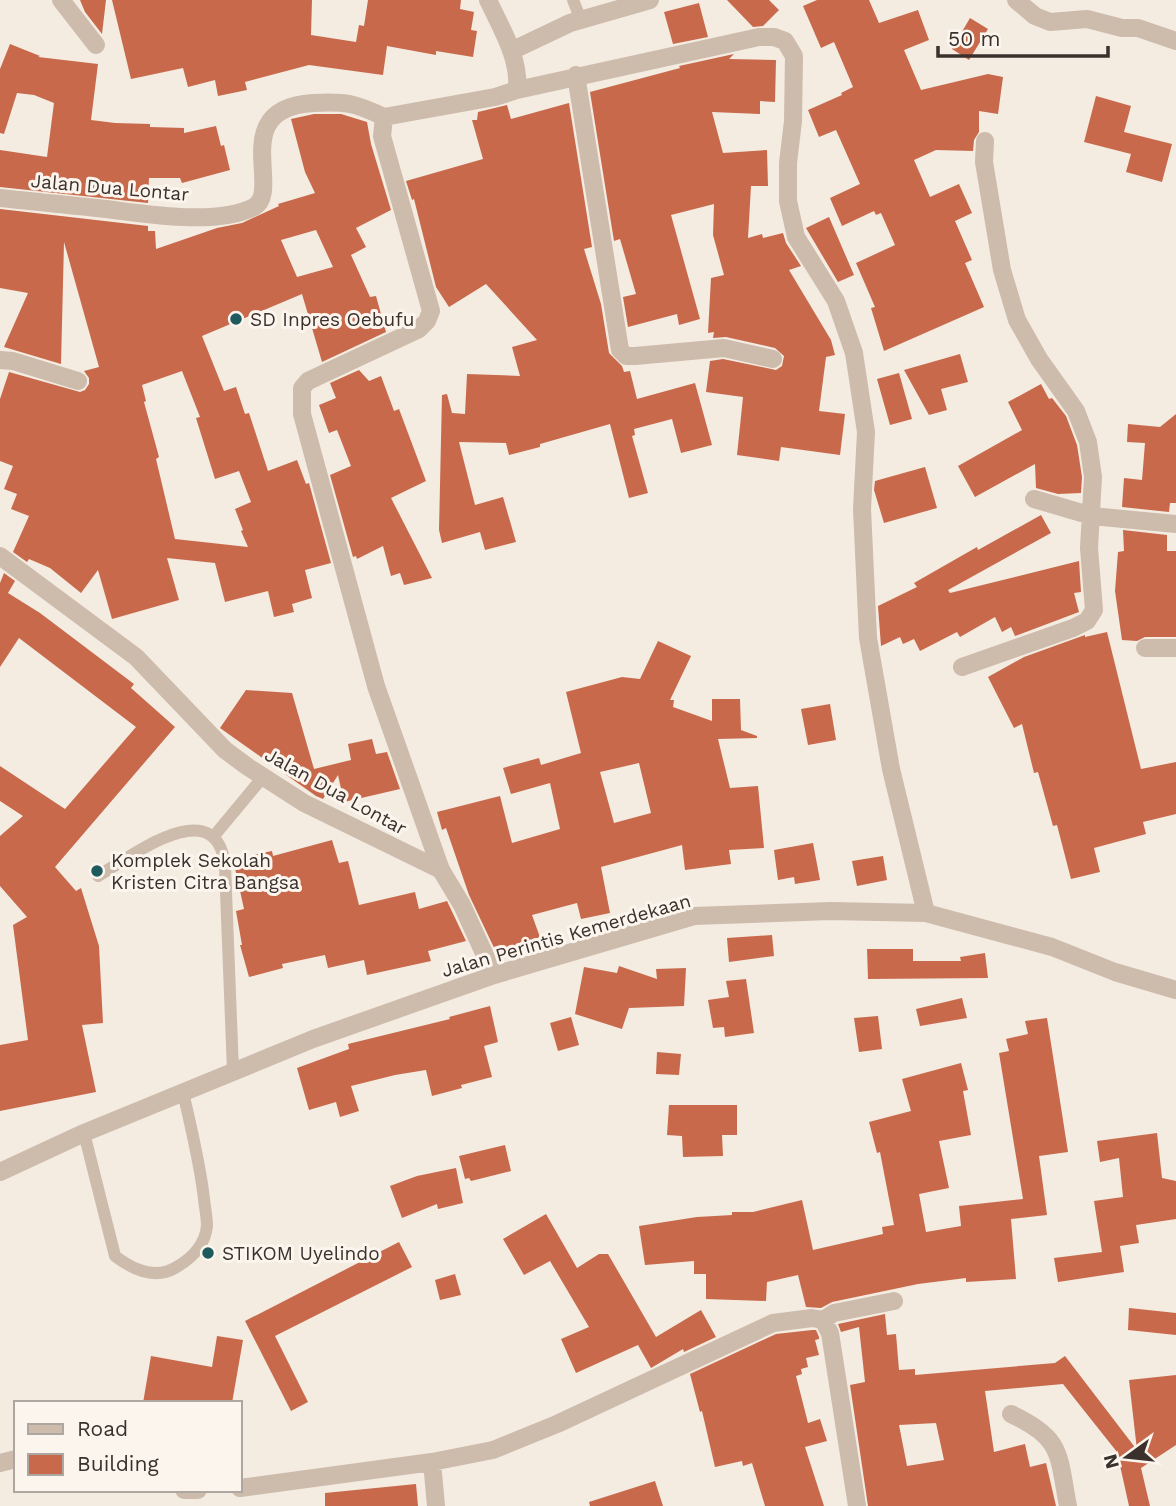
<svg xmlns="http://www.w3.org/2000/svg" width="1176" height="1506" font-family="'Work Sans',sans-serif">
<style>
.building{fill:#c8694b;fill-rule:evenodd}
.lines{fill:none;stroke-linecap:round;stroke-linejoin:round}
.service{stroke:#cdbbac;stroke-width:12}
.minor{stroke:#cdbbac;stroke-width:18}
.tertiary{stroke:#cdbbac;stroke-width:18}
.poi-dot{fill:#1f5a5e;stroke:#fbf5ee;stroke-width:2.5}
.labels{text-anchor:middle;stroke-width:6;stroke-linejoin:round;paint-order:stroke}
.street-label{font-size:19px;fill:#3b302b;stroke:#fbf5ee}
.poi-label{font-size:19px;fill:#3b302b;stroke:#fbf5ee;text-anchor:start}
</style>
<rect width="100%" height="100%" fill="#f4ebe1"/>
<path class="building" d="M80,0H106L102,34L85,12Z
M112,0H312L311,35L356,42L359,25L364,26L368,0H461L460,9L474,12L471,30L477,31L473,57L436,51V55L387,46L383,75L309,65L245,82L247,90L218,96L215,80L188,87L183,68L131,79Z
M727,0H769L779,10L763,26L753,27Z
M817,0H869L879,23L918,10L929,40L904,50L921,90L988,74L1003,77L998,114L979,111V132L974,140L973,151L936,150L914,160L930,197L959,184L972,213L955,221L972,260L965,263L984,307L884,351L871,308L875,307L856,263L895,245L881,213L876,215L874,211L842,226L830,198L860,184L836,130L819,137L808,110L842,95L841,93L853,87L834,42L821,48L803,6Z
M699,3L708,37L673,44L664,12Z
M970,18L988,29L969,60L952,49Z
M10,44L40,56L38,57L98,64L91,120L115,123L150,124V127L184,128V133L216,126L221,146L224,145L230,170L182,183L180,178H149L148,203L0,187V150L47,157L54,103L34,95L17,93L4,134L0,133V69Z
M734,54L729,59L776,60L775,102L760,101V114L712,112L723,153L767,150L768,186H751L748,238L762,234L763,238L783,233L786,243L801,266L789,270L831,340L835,355L826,357L819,411L845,414L840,455L781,447L779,461L737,455L743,397L706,392L710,361L723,359L776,370L782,366L784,356L775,348L726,337L713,338L714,332L708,333L711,278L724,275L713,235L714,204L671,215L700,319L679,325L677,314L628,327L623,297L636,294L620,239L614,241L590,92L680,68L679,66Z
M1096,96L1131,106L1124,132L1172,144L1162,182L1126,172L1131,154L1084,142Z
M569,103L592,247L584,249L601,304L609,353L622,366L624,372L630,371L637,399L695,383L712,445L681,453L672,419L634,429L635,435L632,436L648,493L629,498L610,424L540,444V447L509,455L506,443L459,442L475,505L503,497L516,542L485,550L480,532L442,543L439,530L442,395L447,394L452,413L465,414L467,374L520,376L512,347L537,340L486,284L449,307L436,287L414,199L412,200L406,181L483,159L472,120H477L478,112L507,105L511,119Z
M314,114H341L367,122L371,144L391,210L356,228L366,247L351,255L370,297L376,296L386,332L322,362L302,294L202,336L224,391L236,387L245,414L249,413L268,471L297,460L306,484L309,483L331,563L305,570L312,598L292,604L294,612L274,617L268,591L225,602L215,563L167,558L179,600L112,619L98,570L81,593L50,568L29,559L27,562L13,552L29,516L11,509L17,494L4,489L13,466L0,461V399L9,372L80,392L85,390L89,384V378L84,371L99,367L64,242L61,364L4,347L28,293L0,288V209L148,226V231H155L156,249L217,228L242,223L279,206L278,204L315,193L305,172L291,119ZM316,230L333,267L297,277L281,240ZM182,371L200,417L196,418L215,479L239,471L251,502L235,509L243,530L241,531L248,547L175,539L156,459L159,457L144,402L146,401L142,385Z
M829,217L854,275L838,282L806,228Z
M960,354L968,382L941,389L947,410L929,415L904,370Z
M359,370L369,381L381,376L394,411L399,409L426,481L391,498L432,578L404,585L400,573L391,576L383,546L357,559L356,556L353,557L330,475L351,466L337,430L329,433L319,405L336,398L330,383Z
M899,373L912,419L890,425L877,379Z
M1041,384L1049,399L1052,398L1066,416L1077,445L1082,477L1081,493L1058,494L1036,488L1035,464L975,497L958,466L1022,430L1008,402Z
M1176,414V503H1170L1169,512L1122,507L1124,478L1142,480L1145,443L1127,442L1128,424L1160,427Z
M925,467L937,508L884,523L874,490L875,481Z
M1041,515L1051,533L948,590L950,593L1079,561L1081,592L1074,593L1079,612L1015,636L1011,627L1002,632L995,617L960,637L957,632L920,651L914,639L903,644L900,637L881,646L878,606L917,587L914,583L977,547L978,550Z
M1123,530L1167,535V551H1176V637H1145L1137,641L1122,640L1115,591L1118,552L1124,551Z
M4,573L15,581L8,593L40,613L134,684L131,688L175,727L55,867L76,891L81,888L99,946L103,1023L82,1025L96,1092L0,1111V1045L28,1040L13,925L27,917L0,886V836L23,816L0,801V766L65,809L136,727L19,638L0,667V583Z
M1107,632L1141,769L1176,762V814L1143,822L1146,834L1094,848L1100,872L1071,879L1057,825L1053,826L1038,772L1034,773L1022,724L1014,728L988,677L1024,657L1085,635V637Z
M658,641L691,656L670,700H674L673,707L712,721V699H740L741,730L757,736V738L718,739L730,788L758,786L764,848L729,850L731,864L685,870L682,845L601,867L610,913L581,919L577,903L532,915L541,940L497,954L469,895L446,828L442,830L437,812L500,796L512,843L560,829L550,783L511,794L503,768L539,758L541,765L581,753L566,692L622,677L640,679ZM639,763L651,813L614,823L600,772Z
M246,690L292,693L314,769L351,760L348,744L372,739L376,754L387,752L400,789L344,802L338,775L323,799L316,796L220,728Z
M830,704L836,740L808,745L801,709Z
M332,840L339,863L348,861L359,905L415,892L419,909L447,901L466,941L428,951L431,961L367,975L364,960L328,968L325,955L282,964L283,968L249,977L240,945H242L236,911L244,909L233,859L272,851L273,856Z
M813,843L820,880L795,884L794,877L778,880L774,850Z
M883,856L887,880L857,886L852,861Z
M772,935L774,956L729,962L727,938Z
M867,949H913V961H961L960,957L985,953L988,978L868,979Z
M619,966L657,979L656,969L686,968L684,1006L629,1008L622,1029L575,1014L584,967L617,973Z
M746,979L754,1033L725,1037L724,1027L713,1028L708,1000L729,997L726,981Z
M962,998L967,1018L920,1026L916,1009Z
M490,1006L498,1042L484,1046L492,1077L461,1085L462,1088L432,1096L426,1070L395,1075L351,1086L359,1111L340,1117L336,1102L309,1110L297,1068L349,1049L348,1044L450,1019L449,1017Z
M878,1016L882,1049L859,1052L854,1018Z
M571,1017L579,1045L558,1051L550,1023Z
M1047,1018L1068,1152L1039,1156L1047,1215L1011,1219L1016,1279L966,1282V1278L918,1284L832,1302L821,1308L806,1307L798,1275L767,1282L766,1301L706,1299V1274H694V1261L645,1265L639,1226L697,1217L732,1215V1212H753L802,1200L813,1250L883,1234L882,1227L894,1225L880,1152L877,1153L869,1122L911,1111L902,1079L961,1063L968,1090L963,1091L971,1135L939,1141L949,1188L919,1194L926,1232L961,1226L959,1206L1023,1199L999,1053L1009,1051L1006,1039L1028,1034L1025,1021Z
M657,1052L681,1054L679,1075L656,1074Z
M669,1105H737V1135H722L723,1156L683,1157L682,1136L667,1135Z
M1157,1133L1162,1178L1176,1181V1219L1136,1225L1139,1243L1120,1246L1124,1272L1058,1282L1054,1258L1102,1252L1094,1201L1123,1197L1119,1158L1100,1162L1097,1141Z
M505,1145L511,1171L471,1181L469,1178L465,1179L459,1156Z
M456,1168L463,1203L438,1209L437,1204L402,1218L390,1186L417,1176Z
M546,1214L577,1268L599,1254H608L656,1337L701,1310L716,1337L684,1352L683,1349L651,1368L638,1345L576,1373L561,1339L589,1327L550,1261L524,1275L503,1239Z
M399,1242L412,1267L275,1336L308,1402L291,1411L245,1321Z
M455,1274L461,1295L440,1300L435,1280Z
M1129,1308L1176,1313V1335L1128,1330Z
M885,1314L887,1335L896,1334L899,1370L915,1369V1375L1055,1363L1065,1356L1137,1450L1129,1380L1176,1375V1445L1141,1468L1150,1506H1129L1117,1452L1063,1384L985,1391L994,1452L1025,1444L1030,1467L1046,1463L1056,1506H868L850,1385L865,1382L859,1327L841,1332L838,1324ZM936,1423L944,1460L907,1466L899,1425Z
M812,1330H816L819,1337V1339L815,1340L819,1355L806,1358L808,1367L801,1369L802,1374L796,1376L808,1423L820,1419L827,1441L805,1447L824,1506H765L752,1463L743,1466L742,1461L715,1467L702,1411L700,1412L690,1374L776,1334Z
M217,1336L243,1340L232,1403H143L151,1356L212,1367Z
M655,1481L663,1506H590L589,1502Z
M416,1484L418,1506H325V1493Z"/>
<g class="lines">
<path class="service" d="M573,0L581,20
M214,836L263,777
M98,876C130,857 217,790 225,866L233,1071
M84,1133L115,1256C132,1269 154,1280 175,1268C191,1259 205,1246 207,1226C207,1218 205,1208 204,1199C200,1163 191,1128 183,1092"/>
<path class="minor" d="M61,0L96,45
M1016,0L1035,16L1050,22L1087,19L1122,28H1138L1176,41
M511,51L570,23L650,0
M576,75L620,350L626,356H635L724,348L773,359
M517,90L759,37H774L785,41L794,56L793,121L788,163V201L796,237L836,301L854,353L866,432L862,509L868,638L891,769L926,913
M384,117L382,136L431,311L427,321L419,329L308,381L302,388V414L376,686L441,870
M384,117L495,97L517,90C520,58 501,28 488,0
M0,198C35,202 71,205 106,209C147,214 217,226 254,207C283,191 227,108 313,103C345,101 355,103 384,117
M0,360L13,361L78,381
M1034,499L1092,516L1176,524
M1145,648H1176
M962,667L1073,628L1087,621L1094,610L1089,548L1093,477L1088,442L1076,411L1039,359L1017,320L1002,270L984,162L985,141
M823,1320L834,1313L894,1301
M1011,1414C1063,1438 1058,1454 1068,1506
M432,1462L436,1506
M0,1463L16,1459
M240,1488L432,1462L493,1450L557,1424L773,1323L812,1318L823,1320L830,1333L857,1506
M184,1490H198"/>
<path class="tertiary" d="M0,556L136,657L225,750L248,767L304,803L441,870L462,905L494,975
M0,1172L84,1133L313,1039L494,975L694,916L831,911L926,913L1052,947L1115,972L1176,990"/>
</g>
<g class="poi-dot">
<circle cx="236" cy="319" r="7"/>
<circle cx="97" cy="871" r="7"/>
<circle cx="208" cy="1253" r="7"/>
</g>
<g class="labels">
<g class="street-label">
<text transform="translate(110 187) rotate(5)" y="7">Jalan Dua Lontar</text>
<text transform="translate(336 791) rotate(29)" y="7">Jalan Dua Lontar</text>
<text transform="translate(566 935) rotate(-16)" y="7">Jalan Perintis Kemerdekaan</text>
</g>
<g class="poi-label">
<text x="250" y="326">SD Inpres Oebufu</text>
<text x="111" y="867">Komplek Sekolah<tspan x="111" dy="22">Kristen Citra Bangsa</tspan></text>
<text x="222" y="1260">STIKOM Uyelindo</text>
</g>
</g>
<rect x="14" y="1401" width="228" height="91" fill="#fbf5ee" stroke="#aea6a0" stroke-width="2"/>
<rect x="28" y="1424" width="35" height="10" fill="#cdbbac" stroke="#aea6a0" stroke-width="2"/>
<text x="77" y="1436" font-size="21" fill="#3b302b">Road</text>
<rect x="28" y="1454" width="35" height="21" fill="#c8694b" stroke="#aea6a0" stroke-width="2"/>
<text x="77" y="1471" font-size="21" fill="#3b302b">Building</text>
<g transform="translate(1127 1457) rotate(255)" stroke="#fbf5ee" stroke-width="5" paint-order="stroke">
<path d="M0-5L12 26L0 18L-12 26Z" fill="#3b302b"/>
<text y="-10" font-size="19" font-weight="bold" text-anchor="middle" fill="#3b302b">N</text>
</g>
<path d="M938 46v10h170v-10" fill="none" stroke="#3b302b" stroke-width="3.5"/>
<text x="948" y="46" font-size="21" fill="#3b302b" stroke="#fbf5ee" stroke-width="5" paint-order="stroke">50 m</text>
</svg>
